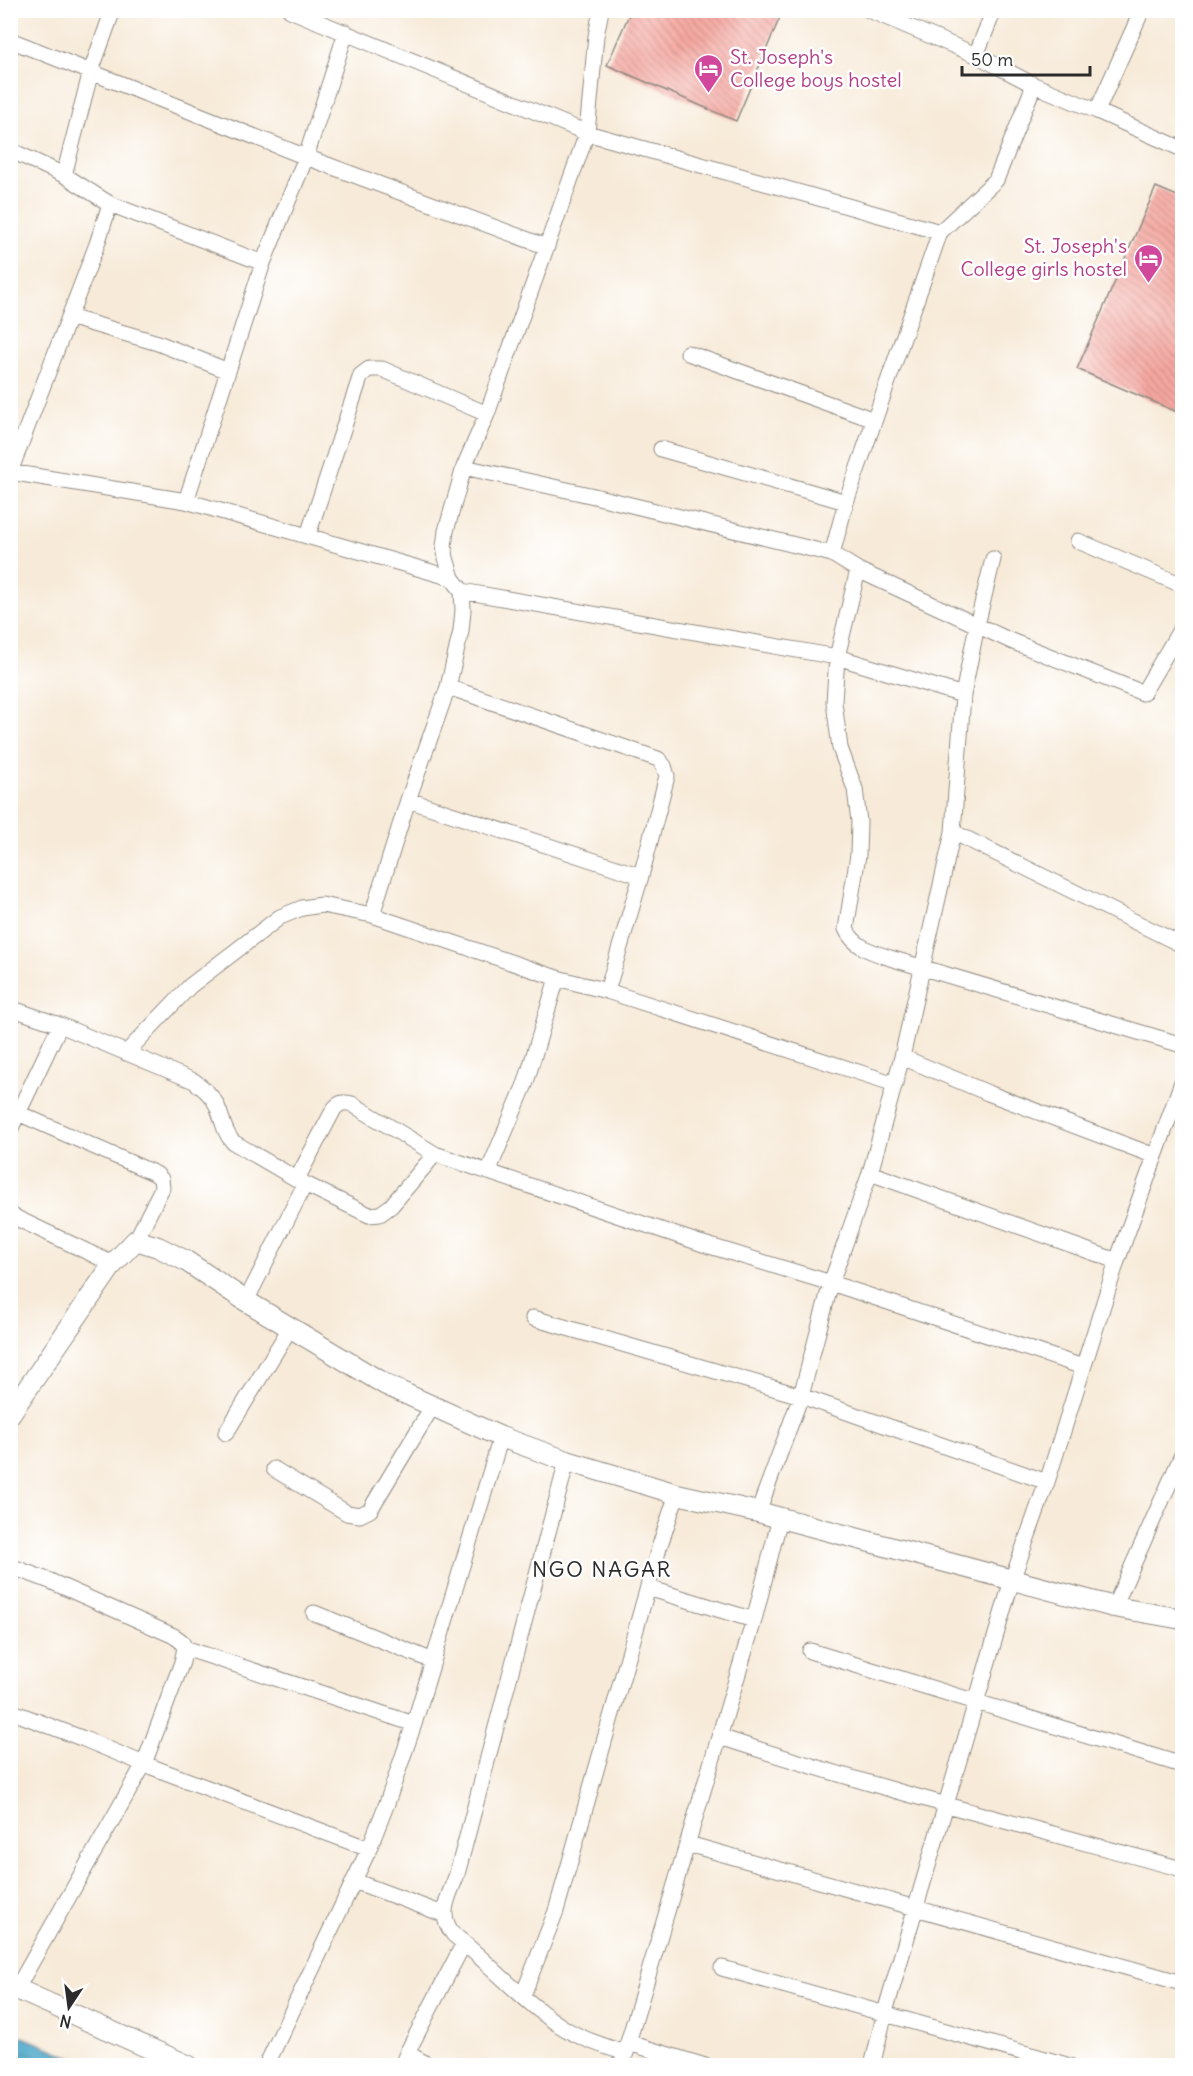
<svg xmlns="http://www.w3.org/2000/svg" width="1193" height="2076" font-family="Delius,sans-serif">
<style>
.water{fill:url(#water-ripples);stroke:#3a687a;stroke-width:1.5}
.building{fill:url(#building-back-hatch)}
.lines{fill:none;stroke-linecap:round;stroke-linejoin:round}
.minor-casing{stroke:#918a82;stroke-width:17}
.tertiary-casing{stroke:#918a82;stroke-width:22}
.minor{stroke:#fff;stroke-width:15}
.tertiary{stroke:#fff;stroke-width:20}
.labels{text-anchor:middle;stroke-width:5;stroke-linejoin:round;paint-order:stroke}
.hotel-label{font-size:20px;fill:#b23c85;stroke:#fff;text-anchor:start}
.quarter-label{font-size:22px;letter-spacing:1.5px;fill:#2b2b2b;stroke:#fff}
</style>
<defs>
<pattern id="water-ripples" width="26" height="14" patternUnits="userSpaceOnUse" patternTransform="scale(1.5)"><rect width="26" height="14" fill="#4aa6c8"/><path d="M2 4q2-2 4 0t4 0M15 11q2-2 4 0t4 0" fill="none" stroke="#3e87a3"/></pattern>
<pattern id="building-back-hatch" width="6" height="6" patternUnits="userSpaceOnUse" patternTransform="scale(1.5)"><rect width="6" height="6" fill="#f7a8a1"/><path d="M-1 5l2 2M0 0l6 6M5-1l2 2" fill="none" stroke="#c88983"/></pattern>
</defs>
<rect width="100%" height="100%" fill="#fff"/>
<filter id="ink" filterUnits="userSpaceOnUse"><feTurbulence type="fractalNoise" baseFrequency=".0167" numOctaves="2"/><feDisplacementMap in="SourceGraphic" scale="12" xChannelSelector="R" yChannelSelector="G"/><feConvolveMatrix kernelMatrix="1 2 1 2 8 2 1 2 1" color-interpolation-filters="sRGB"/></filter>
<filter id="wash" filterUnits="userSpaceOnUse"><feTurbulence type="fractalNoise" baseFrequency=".008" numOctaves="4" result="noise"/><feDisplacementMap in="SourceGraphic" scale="24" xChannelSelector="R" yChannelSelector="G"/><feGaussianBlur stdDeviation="1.35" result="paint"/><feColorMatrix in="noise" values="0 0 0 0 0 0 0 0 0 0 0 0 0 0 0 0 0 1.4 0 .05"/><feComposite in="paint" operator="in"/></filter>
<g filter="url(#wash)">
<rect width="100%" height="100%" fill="#f7ead8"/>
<path class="water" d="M10,2032H11L90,2065H11Z"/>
<g id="blocks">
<path class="building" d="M631,10H783L736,121L607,65Z
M1156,187L1182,198V414L1077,369Z"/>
</g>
</g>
<g filter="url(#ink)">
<use href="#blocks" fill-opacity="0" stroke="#918a82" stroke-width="1.5"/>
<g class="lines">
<defs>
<path id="minor" d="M290,10L587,133L940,232
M601,10L596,36L587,133L487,414L464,467L446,531L444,546L446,558L452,578L462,591L463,610L461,631L448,687L658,759L664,766L667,776L641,876L607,991
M869,10L976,55L1034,85L1097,111L1182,149
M10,40L306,157L547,247
M976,55L994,10
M1097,111L1142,10
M10,150L64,175L110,204
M64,175L91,71L113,10
M263,263L110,204L97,244L10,472L186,501L452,578
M69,317L158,343L228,371
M688,353L874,420
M661,449L846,502
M464,467L594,496L832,554L858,570
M186,501L263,263L306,157L346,32
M308,535L361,375L369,369H382L487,414
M1078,541L1182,585
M832,554L846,502L940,232L996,180L1034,85
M462,591L837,657L963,695
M1182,631L1180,630L1143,693L1011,641L858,570L837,657L834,702L840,748L855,789L859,822L858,855L846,929C854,947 872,952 890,958L1182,1045
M408,800L641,876
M953,832L1182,945
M372,915L408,800L448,687
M10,1008L60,1025L10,1130
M60,1025L194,1081C203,1088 212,1095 217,1106C223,1119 223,1131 233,1142L305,1184
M126,1053L190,986L280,917L302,908L322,905L372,915L557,978L607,991L895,1084
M902,1057L988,1093L1155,1156
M18,1113L156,1174L161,1179L162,1188L136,1240
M488,1172L526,1082L557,978
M870,1173L1117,1261
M297,1179L334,1109C340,1102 344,1102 352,1104L435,1154L700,1243L831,1283L1083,1367
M10,1215L113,1264
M246,1301L305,1184L369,1215L380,1214L391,1206L435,1154
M533,1318L801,1396L1047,1482
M226,1433L290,1328
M567,1461L457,1874C449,1897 436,1914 454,1935C491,1964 529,2008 569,2031C587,2041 606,2047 626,2053
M274,1469L347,1513L360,1515L370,1510L432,1407
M758,1512L801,1396L831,1283L870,1173L902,1057L953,832L963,695L977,625L993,559
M10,1566L50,1581L174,1636L181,1641L185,1648L182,1662L144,1764L17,1988
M648,1588L754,1620
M1114,1607L1182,1455
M314,1613L433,1661
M185,1648L414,1724
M810,1651L1182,1765
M10,1711L84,1739L144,1764L369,1849
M720,1737C872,1787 1028,1827 1182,1869
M688,1844L1182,1983
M354,1881L443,1914
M722,1968L1070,2066
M523,1995L556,1911L659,1548L677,1494
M629,2043L705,2066
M407,2053L464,1943
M266,2066L369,1849L387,1803L414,1724L501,1437
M402,2066L407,2053L430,2066
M621,2066L754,1620L780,1518
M872,2066L885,2012L1012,1580L1047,1482L1117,1261L1182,1082"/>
<path id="tertiary" d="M10,1414L113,1264L136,1240L158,1247L186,1261L246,1301L386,1385L501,1437L567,1461L677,1494L758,1512L1114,1607L1182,1619
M10,1986L189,2066"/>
</defs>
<use href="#minor" class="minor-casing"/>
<use href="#tertiary" class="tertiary-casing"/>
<use href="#minor" class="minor"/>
<use href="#tertiary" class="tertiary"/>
</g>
</g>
<defs>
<symbol id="hotel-pin" viewBox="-11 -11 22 30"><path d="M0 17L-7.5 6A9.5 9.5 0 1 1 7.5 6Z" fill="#d1479c" stroke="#fff"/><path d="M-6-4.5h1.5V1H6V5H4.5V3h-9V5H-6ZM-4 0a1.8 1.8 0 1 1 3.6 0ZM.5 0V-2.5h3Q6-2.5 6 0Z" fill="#fff"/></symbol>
</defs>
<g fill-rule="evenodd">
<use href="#hotel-pin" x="692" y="52" width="33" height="45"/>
<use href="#hotel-pin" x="1132" y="242" width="33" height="45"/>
</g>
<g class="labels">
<g class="hotel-label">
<text x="730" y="64">St. Joseph's<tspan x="730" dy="23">College boys hostel</tspan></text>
<text x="1127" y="253" text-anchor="end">St. Joseph's<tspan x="1127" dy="23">College girls hostel</tspan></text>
</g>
<g class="quarter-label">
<text x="602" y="1577">NGO NAGAR</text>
</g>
</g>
<rect width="1193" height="2076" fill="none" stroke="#fff" stroke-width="36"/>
<g transform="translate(69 2007) rotate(193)" stroke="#ffffff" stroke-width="4.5" paint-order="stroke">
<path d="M0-4.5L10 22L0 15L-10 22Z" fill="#2b2b2b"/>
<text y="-9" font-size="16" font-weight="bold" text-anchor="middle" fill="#2b2b2b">N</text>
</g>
<path d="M962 66v9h128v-9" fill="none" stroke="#2b2b2b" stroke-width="3"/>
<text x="971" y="66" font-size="18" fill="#2b2b2b" stroke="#ffffff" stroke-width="4.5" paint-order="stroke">50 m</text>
</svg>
